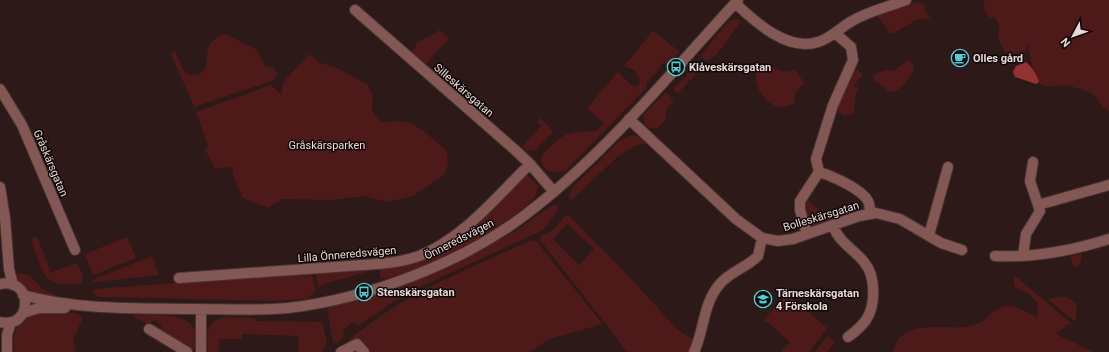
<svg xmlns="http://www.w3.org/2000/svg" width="1109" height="352" font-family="Roboto,sans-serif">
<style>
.green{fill:#4d1a19;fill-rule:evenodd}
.water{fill:#923233}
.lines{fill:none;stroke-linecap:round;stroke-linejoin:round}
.minor-casing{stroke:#473433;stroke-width:12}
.minor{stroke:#825754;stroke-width:10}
.labels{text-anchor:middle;stroke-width:3;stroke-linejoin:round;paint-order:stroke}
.poi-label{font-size:11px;font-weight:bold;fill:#e8d9d8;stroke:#0f0706;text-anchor:start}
.street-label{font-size:11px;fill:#e8d9d8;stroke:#0f0706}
.park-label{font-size:11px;fill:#f3d7d4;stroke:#0f0706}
</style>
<rect width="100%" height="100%" fill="#2d1918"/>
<path class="green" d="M985,0H1109V111C1099,107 1098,95 1087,91C1081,89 1074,87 1069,86C1050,82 1041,97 1033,68C1030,60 1030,52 1027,44L1026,50L1019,55L1005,52L998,39C998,28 1003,28 994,17L991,18C985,13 982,7 985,0Z
M917,2L924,5L925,11L928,13L930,18L916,20L894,33H890L878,17V13Z
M738,19L741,21C733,30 718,61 705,60L700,56L727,23L732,20Z
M440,30L449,38L426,64L412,52L417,43Z
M653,31L680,52L667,64L662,63L659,69L646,84L647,87L566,170C556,174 548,173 541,164L542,155C565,132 565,132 597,131L604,123L587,108L618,72L635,88L640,83C638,72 634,69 624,66Z
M223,34L228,35L257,50L265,66L273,68L277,73L275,79L269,82L194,107L171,54L175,51L183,70L189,75C192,75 198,75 201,73C214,65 197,45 223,34Z
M310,54L318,62L335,67L367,84L373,96L372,108L374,115L382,123C415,116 423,132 447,151L448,164L445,174L413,196L387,202L364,196L331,200L282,199L268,208L243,198L232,173L235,167L215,168L205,150L208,146L196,112L271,85L282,95V86L285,80Z
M909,60L914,65C914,75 899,93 889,92L883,86L873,80L875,74L885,70L893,71Z
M695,62L699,66L700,70L678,93H676L673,89L687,75V73Z
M768,64C777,70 785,75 795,69L804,83L795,94L794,103C773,117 750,89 757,68Z
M857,69L863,75L854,85L858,89C853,98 857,107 852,115L844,116L839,112L837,105L852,70Z
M665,93L668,94L673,100V103L666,109V119L656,129L648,127L645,124L643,115Z
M540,118L552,130V133L535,150L527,151L522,147L541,126L537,122Z
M634,135L639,137L646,143L634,146L617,157L571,201L569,195L573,187L619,141L628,136Z
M527,175L538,185C537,191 536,195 533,199C511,224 440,261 408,272C399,275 390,277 381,279L379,268C397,264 417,261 433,254C469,240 495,205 520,178Z
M805,198L832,221L812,228L809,226L802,202Z
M553,205H557L559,209L543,230L418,288L396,300L358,326L354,321L343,330L344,336L338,343H333L327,308L374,295L437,272L516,231Z
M565,216H569L622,269L678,330L692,339L694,345L691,352H629L626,350L540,240L541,236L553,230ZM567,224L594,249L579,265L553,239Z
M37,237L51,272L77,263L83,275L81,284C40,288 43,271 31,239Z
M127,237L136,258L93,275L85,254Z
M532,240L536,241L603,324L549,339L530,352H370L360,341L341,347C396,297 465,270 532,240Z
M1081,253L1082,260L1079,265L1073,267L1071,256Z
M152,256L159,275L95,282L92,280Z
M372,268L369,271L324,284L319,288L315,272Z
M15,273L29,275L44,290L56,295L53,297C35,294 23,292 15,273Z
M311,273L316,291L306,299L273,301L99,297L94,294V289Z
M1015,276L1072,324H1068L1056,334L1093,352H893C901,314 949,333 975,325C987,321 993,308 1006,306C1017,305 1028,313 1037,318L1038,304C1035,301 1032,297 1029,294C1022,288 1010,292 1015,276Z
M789,295L827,328L810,352H781L790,342L770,324L763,320L785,296Z
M1064,296L1075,302L1077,306L1075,322L1048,299Z
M35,312L76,313L83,318L73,340L76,352H14C11,330 18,323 35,312Z
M134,315C155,316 189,310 197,334C198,340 198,344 194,349H187L163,333L161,326L155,320L147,324L135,318Z
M226,317L255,318V321L322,322L327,342L322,352H298L299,336L242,334V339H219V352H208C206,335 206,320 226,317Z
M827,336L835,341L827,352H815Z"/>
<path class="water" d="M1026,62C1032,67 1037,75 1039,82L1036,84L1015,77L1013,72L1016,66Z"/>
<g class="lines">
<defs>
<path id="minor" d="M735,3C755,22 788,52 818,42C831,38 840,28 852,21C869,11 888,7 906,0
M355,10L514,149L530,164L554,192
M0,89L22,125L75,250
M629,119L736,219L762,238L778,241L793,239L859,216L876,213L900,219L941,243L962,250
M819,172C832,176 862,189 868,201C870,205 870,209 870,214
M0,187L5,218L9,269L13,285
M1038,205L1109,185
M833,225C838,242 854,249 864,262C876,276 876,305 866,320C861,327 855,332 848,337
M807,234L800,210V201L819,172L816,159L833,105L853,60L851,47L835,33
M929,235L948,167
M995,256C1035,258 1071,251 1109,239
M1023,256L1026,234L1040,211L1030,181L1033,162
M179,278L377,264C391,263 405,261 419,256C464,238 496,197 530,164
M0,284C34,277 33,330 0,322
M23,295C76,310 138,308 193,309C224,309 256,311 288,308C367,299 462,263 525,215C606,154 670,73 738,0
M23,313L39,308H65
M149,329L187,352
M7,352V335L11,322
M201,352V309
M341,352L357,344L364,352
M694,352C704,331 703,304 719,285C729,272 746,268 758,256L762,238"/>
</defs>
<use href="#minor" class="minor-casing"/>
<use href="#minor" class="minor"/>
</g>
<defs>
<symbol id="cafe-ring" viewBox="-11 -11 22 22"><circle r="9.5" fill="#0f0706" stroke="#52ccd6" stroke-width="1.5"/><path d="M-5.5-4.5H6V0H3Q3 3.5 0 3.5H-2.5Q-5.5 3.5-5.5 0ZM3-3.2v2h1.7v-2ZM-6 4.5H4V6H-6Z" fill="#52ccd6"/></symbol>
<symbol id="bus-ring" viewBox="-11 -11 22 22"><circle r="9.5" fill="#0f0706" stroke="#52ccd6" stroke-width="1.5"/><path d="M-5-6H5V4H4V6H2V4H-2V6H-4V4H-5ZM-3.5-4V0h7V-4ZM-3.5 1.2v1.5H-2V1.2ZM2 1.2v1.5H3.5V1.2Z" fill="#52ccd6"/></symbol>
<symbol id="school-ring" viewBox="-11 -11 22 22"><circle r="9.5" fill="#0f0706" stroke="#52ccd6" stroke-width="1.5"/><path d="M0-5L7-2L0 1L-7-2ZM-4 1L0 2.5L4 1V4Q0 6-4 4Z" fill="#52ccd6"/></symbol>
</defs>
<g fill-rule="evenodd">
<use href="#cafe-ring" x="950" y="48" width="20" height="20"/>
<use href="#bus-ring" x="666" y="57" width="20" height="20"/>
<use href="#bus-ring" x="354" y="282" width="20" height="20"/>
<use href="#school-ring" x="753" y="289" width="20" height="20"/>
</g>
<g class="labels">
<g class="poi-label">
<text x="973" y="62">Olles gård</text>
<text x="689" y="71">Klåveskärsgatan</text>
<text x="377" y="296">Stenskärsgatan</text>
<text x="776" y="297">Tärneskärsgatan<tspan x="776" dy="13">4 Förskola</tspan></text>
</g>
<g class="street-label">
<text transform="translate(464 90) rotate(41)" y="4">Silleskärsgatan</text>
<text transform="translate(51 163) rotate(67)" y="4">Gråskärsgatan</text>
<text transform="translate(821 216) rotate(-17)" y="4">Bolleskärsgatan</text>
<text transform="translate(459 239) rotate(-27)" y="4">Önneredsvägen</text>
<text transform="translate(347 254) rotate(-5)" y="4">Lilla Önneredsvägen</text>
</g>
<g class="park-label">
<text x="327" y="149">Gråskärsparken</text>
</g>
</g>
<g transform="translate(1073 36) rotate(229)" stroke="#0f0706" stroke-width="3" paint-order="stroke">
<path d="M0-3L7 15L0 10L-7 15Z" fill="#e8d9d8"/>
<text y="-6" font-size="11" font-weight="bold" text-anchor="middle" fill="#e8d9d8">N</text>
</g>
</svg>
